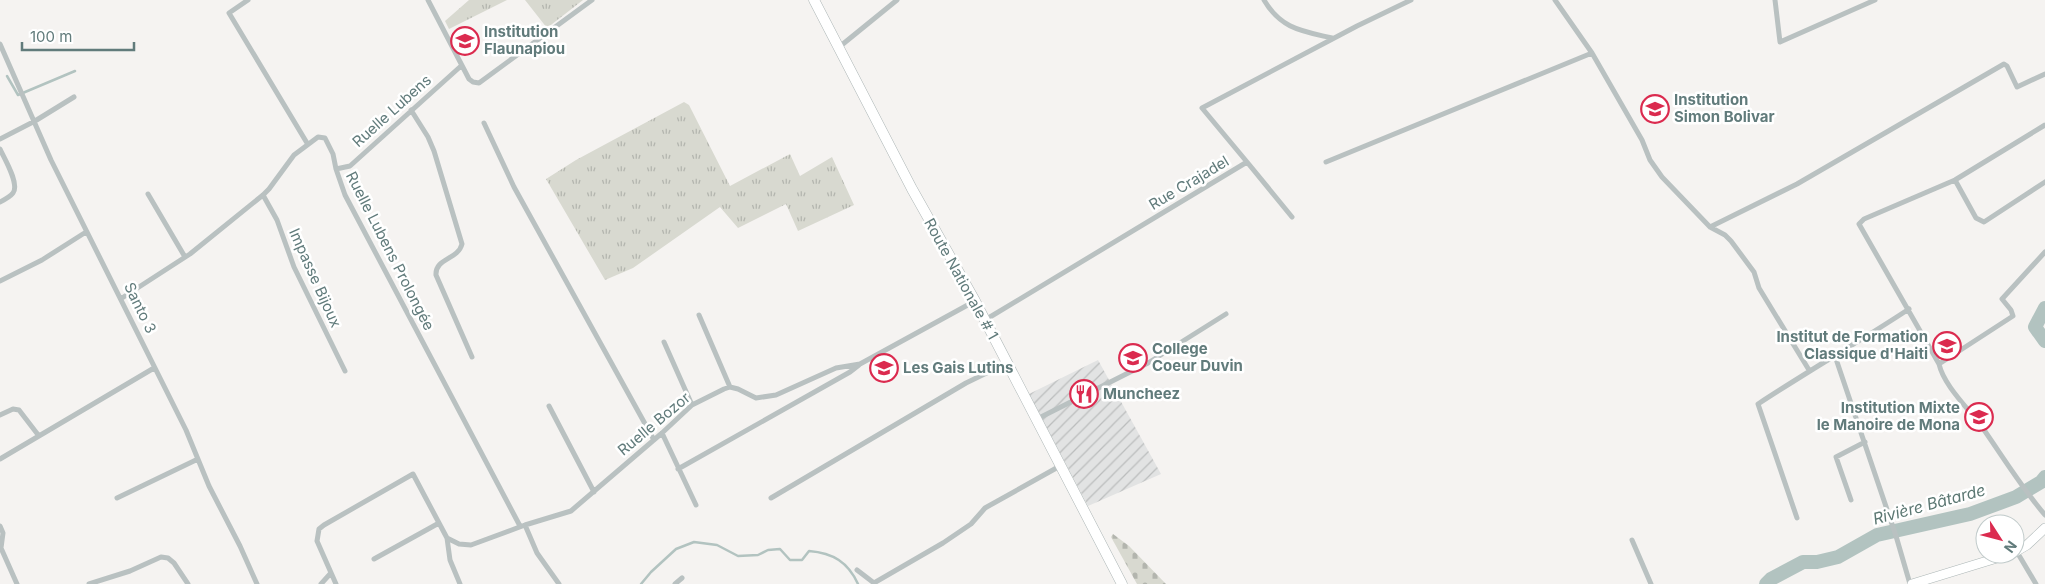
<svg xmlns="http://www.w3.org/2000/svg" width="2045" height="584" font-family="Inter,sans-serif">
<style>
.industrial{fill:url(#industrial-furrows)}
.grass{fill:url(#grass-tufts)}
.cemetery{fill:url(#cemetery-stones)}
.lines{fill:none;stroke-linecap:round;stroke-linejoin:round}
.stream{stroke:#b2c3c0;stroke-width:2.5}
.river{stroke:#b2c3c0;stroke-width:14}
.secondary-casing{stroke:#acb6b6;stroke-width:10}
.primary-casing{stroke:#adb6b6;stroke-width:11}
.street{stroke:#b9c1c1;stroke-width:5}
.secondary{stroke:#fff;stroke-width:9}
.primary{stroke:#fff;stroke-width:10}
.labels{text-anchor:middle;stroke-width:5;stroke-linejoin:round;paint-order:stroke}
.poi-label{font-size:15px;font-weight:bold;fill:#617b7b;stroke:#fff;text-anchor:start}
.street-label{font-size:15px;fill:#617b7b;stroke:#fff}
.water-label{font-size:16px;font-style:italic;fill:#5b7772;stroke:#fff}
</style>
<defs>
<pattern id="industrial-furrows" width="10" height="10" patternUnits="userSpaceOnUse" patternTransform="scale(1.25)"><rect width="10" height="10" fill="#e2e3e3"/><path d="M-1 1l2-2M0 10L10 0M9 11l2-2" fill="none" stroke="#bbbdbd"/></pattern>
<pattern id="grass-tufts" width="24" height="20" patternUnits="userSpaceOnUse" patternTransform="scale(1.25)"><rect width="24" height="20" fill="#d8d9d0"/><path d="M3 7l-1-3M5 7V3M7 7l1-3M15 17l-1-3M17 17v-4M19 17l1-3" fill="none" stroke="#b3b5ae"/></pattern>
<pattern id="cemetery-stones" width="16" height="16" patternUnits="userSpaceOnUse" patternTransform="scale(1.25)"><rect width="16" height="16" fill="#d8d9d0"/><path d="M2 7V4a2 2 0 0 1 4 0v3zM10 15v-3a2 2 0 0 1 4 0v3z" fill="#b3b5ae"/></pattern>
</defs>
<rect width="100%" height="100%" fill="#f5f3f1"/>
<path class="industrial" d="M1098,360L1161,474L1088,506L1029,394Z"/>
<path class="grass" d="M469,0H507L449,29L445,21Z
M525,0H583L547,28Z
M684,102L689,105L730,186L790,154L800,176L832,157L854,205L798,231L786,204L738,228L720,207L633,268L605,280L546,179L576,160Z"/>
<path class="cemetery" d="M1113,534L1129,546L1166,584H1137L1111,537Z"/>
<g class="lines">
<path class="stream" d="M7,76L18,95L75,71
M641,584L651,572L676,549L694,542L717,545L738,556L758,555L768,550L780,549L790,560H802L809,551C833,553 848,562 858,584"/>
<path class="river" d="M2045,308L2035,327L2045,341
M1766,584L1771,579L1803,562H1817L1838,557L1877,535L1970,514L2016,497L2041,482L2045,477"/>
<defs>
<path id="secondary" d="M2015,552L2027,545L2045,528
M1912,584L2010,554"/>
<path id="primary" d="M814,0L912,189L975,301L1122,584"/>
</defs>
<use href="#secondary" class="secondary-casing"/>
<use href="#primary" class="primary-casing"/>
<path class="street" d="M248,0L229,13L307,143
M428,0L469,79L473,82L479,83L592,0
M1264,0C1281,29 1302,31 1332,38
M1555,0L1592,53L1642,140L1650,160L1662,177L1710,227L1725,235L1731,241L1754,272L1759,288L1809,370
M1775,0L1780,42L1875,0
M0,44L51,160L186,430L209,486L240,546L257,584
M838,48L897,0
M411,110L428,137L434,151L462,244C458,260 435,258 436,275L472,357
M484,123L514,187L654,440
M2045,125L1955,180L1864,219L1859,224L1939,364C1944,386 1969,409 1982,427C2003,457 2022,488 2045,515
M0,139L35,121L74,97
M0,149C4,158 20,184 13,193C10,197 4,200 0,202
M1247,162L1292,217
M1326,162L1592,53
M336,169L350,166L461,66
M1955,180L1976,218L1984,222L2045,182
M148,194L185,257
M263,195L277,220L294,267L345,371
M1710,227L1797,184L2004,64L2007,66L2017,87L2045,74
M0,281L42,260L86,232
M122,298L190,254L263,195L269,189L294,155L318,137L325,138L333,154L336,169L345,195L520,526
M699,315L730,387
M985,320L1247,162L1202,108L1357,26L1411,0
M664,342L692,405
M1835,356L1896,536L1910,584
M1939,364L2013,316L2011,310L2002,299L2045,252
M549,406L594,492
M0,415L13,409L19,410L39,436
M1037,419L1148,363L1226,314
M662,433L696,505
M0,459L154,368
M678,469L850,372L859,365
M117,498L198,459
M771,498L966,383L1007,363
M1851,500L1836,457L1865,442
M1797,518L1758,404C1808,371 1859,342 1909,309
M525,525L537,553L559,584
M0,526L3,533L1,548L17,584
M447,538L450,560L460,584
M1632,540L1651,584
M2017,552L2036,584
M374,559L439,523
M857,570L874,583L943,543L971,524L985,508L1060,466
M89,584L130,571L161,557L168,558L174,563L188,584
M321,584L330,574
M336,584L317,541L319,529L324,525L413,474L447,538L459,544L471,545L525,525L571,511L662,433L692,405L724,389L730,387L738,389L756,398L776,395L836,368L860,364L975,301
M675,584L682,578"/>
<use href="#secondary" class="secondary"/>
<use href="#primary" class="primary"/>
</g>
<defs>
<symbol id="school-ring" viewBox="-11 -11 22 22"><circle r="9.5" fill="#fff" stroke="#db2b4f" stroke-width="1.5"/><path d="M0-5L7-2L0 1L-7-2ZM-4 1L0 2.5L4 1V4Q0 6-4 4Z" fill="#db2b4f"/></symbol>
<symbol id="restaurant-ring" viewBox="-11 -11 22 22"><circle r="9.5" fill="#fff" stroke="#db2b4f" stroke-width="1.5"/><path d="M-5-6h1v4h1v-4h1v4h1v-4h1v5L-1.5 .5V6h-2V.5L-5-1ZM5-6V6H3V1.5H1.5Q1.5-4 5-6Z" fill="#db2b4f"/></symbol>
</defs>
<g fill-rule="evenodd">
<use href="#school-ring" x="449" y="25" width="32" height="32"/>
<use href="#school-ring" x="1639" y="93" width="32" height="32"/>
<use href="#school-ring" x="1931" y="330" width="32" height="32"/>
<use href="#school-ring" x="1117" y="342" width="32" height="32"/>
<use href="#school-ring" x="868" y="352" width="32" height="32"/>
<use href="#restaurant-ring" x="1068" y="378" width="32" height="32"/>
<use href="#school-ring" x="1963" y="401" width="32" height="32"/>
</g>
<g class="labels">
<g class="poi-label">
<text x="484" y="37">Institution<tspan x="484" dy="17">Flaunapiou</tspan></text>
<text x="1674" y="105">Institution<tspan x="1674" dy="17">Simon Bolivar</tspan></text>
<text x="1928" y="342" text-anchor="end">Institut de Formation<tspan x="1928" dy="17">Classique d'Haiti</tspan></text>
<text x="1152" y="354">College<tspan x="1152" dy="17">Coeur Duvin</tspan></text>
<text x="903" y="373">Les Gais Lutins</text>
<text x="1103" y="399">Muncheez</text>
<text x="1960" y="413" text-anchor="end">Institution Mixte<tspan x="1960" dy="17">le Manoire de Mona</tspan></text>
</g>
<g class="street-label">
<text transform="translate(392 111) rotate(-42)" y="5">Ruelle Lubens</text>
<text transform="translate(1189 183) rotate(-31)" y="5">Rue Crajadel</text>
<text transform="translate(390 251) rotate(63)" y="5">Ruelle Lubens Prolongée</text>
<text transform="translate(315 278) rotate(66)" y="5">Impasse Bijoux</text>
<text transform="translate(961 279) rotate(61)" y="5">Route Nationale # 1</text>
<text transform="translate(140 308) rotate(64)" y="5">Santo 3</text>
<text transform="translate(654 424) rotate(-40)" y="5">Ruelle Bozor</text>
</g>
<g class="water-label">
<text transform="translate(1929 504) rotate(-15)" y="6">Rivière Bâtarde</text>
</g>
</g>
<g transform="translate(2000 539) rotate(126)"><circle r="24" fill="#ffffff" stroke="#c0caca"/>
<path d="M0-4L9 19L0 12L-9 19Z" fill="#db2b4f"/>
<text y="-8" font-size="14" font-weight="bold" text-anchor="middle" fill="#617b7b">N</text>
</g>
<path d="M22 42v8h112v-8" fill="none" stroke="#617b7b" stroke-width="2.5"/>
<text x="30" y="42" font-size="15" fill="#617b7b" stroke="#ffffff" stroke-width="4" paint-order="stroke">100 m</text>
</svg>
